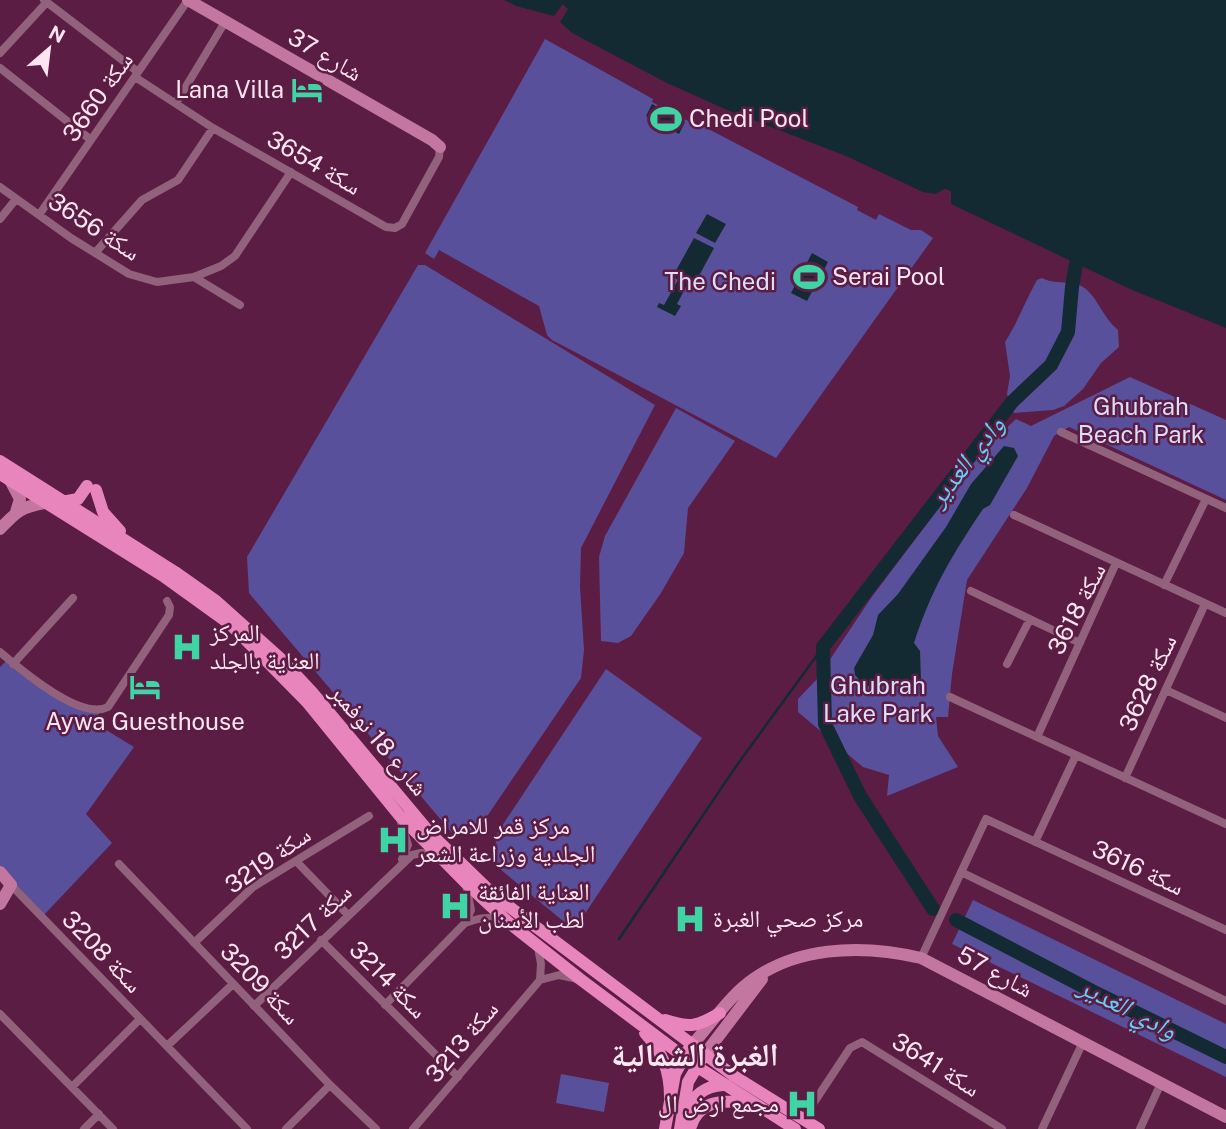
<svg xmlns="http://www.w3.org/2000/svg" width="1226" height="1129" font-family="'Public Sans','Noto Naskh Arabic',sans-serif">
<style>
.green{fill:#59509c}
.water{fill:#142a33}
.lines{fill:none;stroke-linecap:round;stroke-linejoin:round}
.stream{stroke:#142a33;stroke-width:2.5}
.river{stroke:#142a33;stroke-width:14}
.street{stroke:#92617b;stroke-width:8}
.secondary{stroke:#c376a0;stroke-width:12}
.primary{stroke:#e985bd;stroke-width:12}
.labels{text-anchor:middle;stroke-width:5;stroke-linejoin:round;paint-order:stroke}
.street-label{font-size:24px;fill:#fde5f1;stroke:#5b1d43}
.poi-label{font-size:24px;fill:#fde5f1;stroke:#5b1d43;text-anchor:start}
.park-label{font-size:24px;fill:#ddddf9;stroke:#5b1d43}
.water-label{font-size:26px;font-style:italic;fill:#63d0fa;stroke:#5b1d43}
.district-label{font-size:32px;font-weight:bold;fill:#fde5f1;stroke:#5b1d43}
</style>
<rect width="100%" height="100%" fill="#5b1d43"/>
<path class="green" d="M545,39L653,99L652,102L694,124L695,122L858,207L857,210L876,220L879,214L911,230H921L933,238L776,458L552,340L547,335L539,306L439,250L434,259L425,253Z
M418,265H425L655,405L581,548L580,587L584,650L581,678L475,834H453L249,593L247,557Z
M1042,278C1056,286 1072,278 1086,289C1098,299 1104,319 1118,330L1119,347L1101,363L1083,389L1064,406L1053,410L1014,413L1007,394L1010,376L1005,342C1018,322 1025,301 1037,280Z
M1130,377L1226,420V500L1069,427L1054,436L1027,488L967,580L952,674L948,717H936L938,736L958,767L887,796L889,775L863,767L798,712V699L817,679L871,598L981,452L1016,419L1031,426Z
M676,408L735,441L688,508L684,553L661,593L631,636L618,643L601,641L599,557L605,536Z
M6,661L51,692L100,712L93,722L134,747L86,814L112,843L42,917L0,871V667Z
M606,669L702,738L574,930L495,865L496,835Z
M973,900L1226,1024V1077L952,944Z
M561,1074L609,1083L604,1112L556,1103Z"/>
<path class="water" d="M504,0H1226V328L1130,289L951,204V191L945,189L935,194L923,192L846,156L727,110L665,82L572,33L560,22L568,9L563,4L554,16L516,6Z
M652,104L685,122L679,134L646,116Z
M707,214L726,224L715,243L696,233Z
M694,238L714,248L693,287L687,285L677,304L681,306L675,316L657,307L659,303L664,305L678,280L673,276Z
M812,253L828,262L807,301L791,293Z
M1004,446L1014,448L1018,456L990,505L983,509C952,555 931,590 914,643L920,651L921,681L904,686H865L855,675L854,668L873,635L878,615L898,594L946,527L971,484Z"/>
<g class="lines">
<path class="stream" d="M619,939L737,765L823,647"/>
<path class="river" d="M933,909L860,796L825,724L823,647L1012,402L1051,365L1068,332L1072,287L1076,264
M956,920L1092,991L1226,1057"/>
<path class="street" d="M44,0L138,72
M0,53L47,2
M0,68L91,140
M135,77L213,128L386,227L395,228L402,224L439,157L440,147
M176,103L225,22
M0,187L71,238L129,274L157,282L194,277L221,266L235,256L291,172
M39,215L188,0
M0,219L16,199
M95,253L142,200L178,180L213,128
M194,277L240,305
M1061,432L1226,508
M1014,515L1226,613
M1164,585L1206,499
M971,591L1080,643
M0,652C21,670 81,721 108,707L169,615L170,607L167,601
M13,664L73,598
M1007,664L1030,619
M1166,690L1226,718
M950,697L1226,824
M1037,737L1116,563
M1125,778L1205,604
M400,819L408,845L402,859
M1035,842L1076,755
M296,861L348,915
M119,864L330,1085L376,1129
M961,872L1226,1001
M11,885L247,1129
M465,923C479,918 488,916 503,920
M321,940L458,1077
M194,943L253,887L369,816
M538,947L541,964L540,980
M921,958L986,819L1226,930
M385,1005L465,923L471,910L466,885
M254,1006L412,855L421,853L438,855
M0,1014L113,1129
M167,1046L233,984
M72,1087L140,1019
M803,1119L850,1048L862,1042L1002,1129
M84,1129L99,1114
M286,1129L330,1085
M413,1129L540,980L559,975L578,979
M1042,1129L1083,1042
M1140,1129L1161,1083"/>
<path class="secondary" d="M188,0L432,140L440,147
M11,482L20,499L16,512
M0,529C16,512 21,507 44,503
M0,872L11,885L0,904
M692,1045C709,1026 724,1004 742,988C791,945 862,944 921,958L1226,1117
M705,1054L762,979"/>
<path class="primary" d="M0,461L175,572L216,601L281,659L312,692L430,833L495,896L734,1076L819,1129
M0,474L163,576L231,625L307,702L399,815L465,882L508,922L580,979L696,1066L795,1129
M96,490L103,512L120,531
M62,502L78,499L87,486
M665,1020C690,1028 697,1027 720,1013
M645,1033C663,1053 670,1071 670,1097
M686,1113C693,1096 704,1086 723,1085
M665,1129L675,1074L688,1050
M680,1129L688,1082L701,1060
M690,1129C697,1101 721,1100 746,1102"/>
</g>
<defs>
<symbol id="hotel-bare" viewBox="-9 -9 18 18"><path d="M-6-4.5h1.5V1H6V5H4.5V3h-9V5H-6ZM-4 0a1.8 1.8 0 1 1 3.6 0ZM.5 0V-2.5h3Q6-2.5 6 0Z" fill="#3ed4a3" stroke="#5b1d43" stroke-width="2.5" paint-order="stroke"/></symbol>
<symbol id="stadium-bare" viewBox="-9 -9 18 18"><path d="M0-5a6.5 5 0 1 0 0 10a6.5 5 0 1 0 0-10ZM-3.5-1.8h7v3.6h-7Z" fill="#3ed4a3" stroke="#5b1d43" stroke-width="2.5" paint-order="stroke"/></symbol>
<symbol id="hospital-bare" viewBox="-9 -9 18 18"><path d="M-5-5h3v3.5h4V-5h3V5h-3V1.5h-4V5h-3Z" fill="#3ed4a3" stroke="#5b1d43" stroke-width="2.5" paint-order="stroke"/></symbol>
</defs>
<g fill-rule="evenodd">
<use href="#hotel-bare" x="285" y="68" width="44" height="44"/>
<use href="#stadium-bare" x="644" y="97" width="44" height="44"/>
<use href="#stadium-bare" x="787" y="255" width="44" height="44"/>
<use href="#hospital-bare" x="165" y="625" width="44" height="44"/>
<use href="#hotel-bare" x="123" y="665" width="44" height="44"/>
<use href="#hospital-bare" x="371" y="818" width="44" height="44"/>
<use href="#hospital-bare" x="433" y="884" width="44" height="44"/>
<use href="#hospital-bare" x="668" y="897" width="44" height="44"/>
<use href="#hospital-bare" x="780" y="1082" width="44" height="44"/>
</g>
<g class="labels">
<g class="street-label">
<text transform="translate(325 55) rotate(30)" y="8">شارع 37</text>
<text transform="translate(98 97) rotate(-55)" y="8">سكة 3660</text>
<text transform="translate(314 163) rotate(30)" y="8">سكة 3654</text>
<text transform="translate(94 227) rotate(33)" y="8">سكة 3656</text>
<text transform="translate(1077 609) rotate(-63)" y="8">سكة 3618</text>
<text transform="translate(1148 683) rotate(-65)" y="8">سكة 3628</text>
<text transform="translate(379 740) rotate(50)" y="8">شارع 18 نوفمبر</text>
<text transform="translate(268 860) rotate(-35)" y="8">سكة 3219</text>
<text transform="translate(1138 868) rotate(25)" y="8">سكة 3616</text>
<text transform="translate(313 922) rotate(-44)" y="8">سكة 3217</text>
<text transform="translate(102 952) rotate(46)" y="8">سكة 3208</text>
<text transform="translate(995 972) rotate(28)" y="8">شارع 57</text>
<text transform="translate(388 980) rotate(45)" y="8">سكة 3214</text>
<text transform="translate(260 984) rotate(46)" y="8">سكة 3209</text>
<text transform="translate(462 1042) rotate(-50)" y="8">سكة 3213</text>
<text transform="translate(936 1065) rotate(32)" y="8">سكة 3641</text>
</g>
<g class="poi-label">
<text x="284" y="98" text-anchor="end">Lana Villa</text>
<text x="689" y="127">Chedi Pool</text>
<text x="832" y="285">Serai Pool</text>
<text x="210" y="641">المركز<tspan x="210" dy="28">العناية بالجلد</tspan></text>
<text x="145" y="730" text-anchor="middle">Aywa Guesthouse</text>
<text x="416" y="834">مركز قمر للامراض<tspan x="416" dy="28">الجلدية وزراعة الشعر</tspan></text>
<text x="478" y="900">العناية الفائقة<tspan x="478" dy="28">لطب الأسنان</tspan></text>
<text x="713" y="927">مركز صحي الغبرة</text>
<text x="779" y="1112" text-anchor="end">مجمع ارض ال</text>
</g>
<g class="park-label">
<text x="720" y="290">The Chedi</text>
<text x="1141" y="415">Ghubrah<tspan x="1141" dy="28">Beach Park</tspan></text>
<text x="878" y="694">Ghubrah<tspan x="878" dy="28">Lake Park</tspan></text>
</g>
<g class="water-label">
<text transform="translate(966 461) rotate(-52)" y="9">وادي الغدير</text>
<text transform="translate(1128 1008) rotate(27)" y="9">وادي الغدير</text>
</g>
<g class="district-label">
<text x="695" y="1066">الغبرة الشمالية</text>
</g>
</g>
<g transform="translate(49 49) rotate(28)" stroke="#5b1d43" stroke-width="5" paint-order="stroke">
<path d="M0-5L12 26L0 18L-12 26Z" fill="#fde5f1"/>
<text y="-10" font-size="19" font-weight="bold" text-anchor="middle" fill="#fde5f1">N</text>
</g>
</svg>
